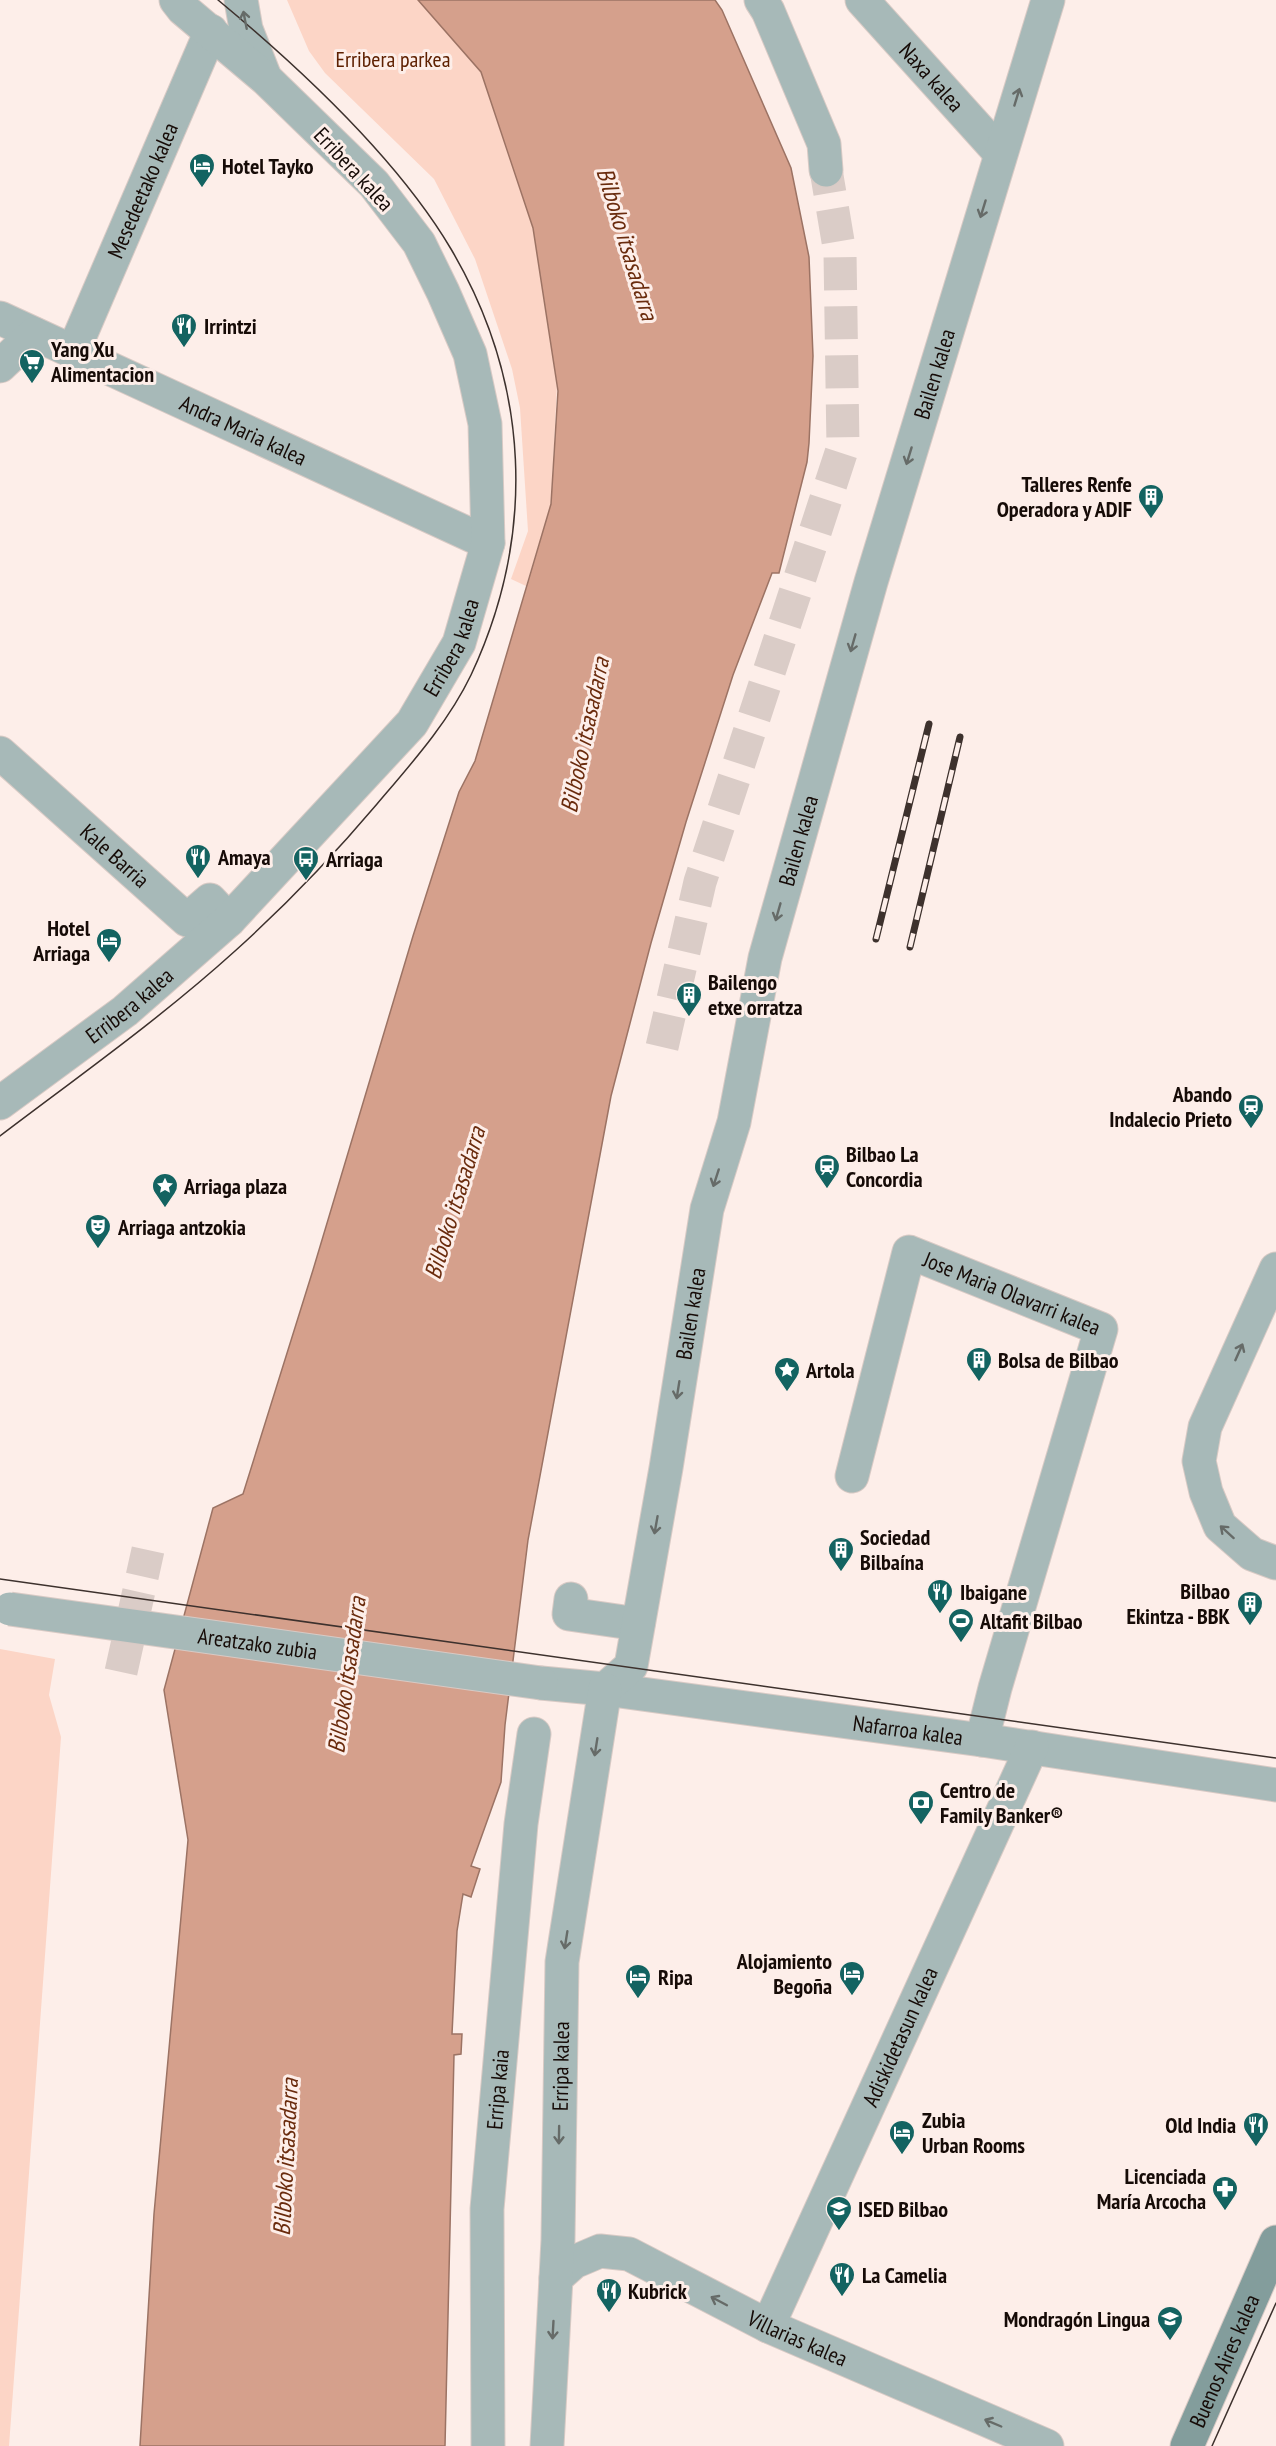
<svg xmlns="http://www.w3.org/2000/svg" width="1276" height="2446" font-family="'PT Sans Narrow',sans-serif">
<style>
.green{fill:#fcd5c6}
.water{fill:#d5a08c;stroke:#9c7364;stroke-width:1.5}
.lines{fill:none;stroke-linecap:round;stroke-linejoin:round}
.street-tunnel{stroke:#daccc7;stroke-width:33;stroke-dasharray:33 16;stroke-linecap:butt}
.street-casing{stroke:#d8cac5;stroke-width:35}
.secondary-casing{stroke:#d8cac5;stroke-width:35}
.street{stroke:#a7b9b8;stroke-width:33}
.secondary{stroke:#839d9c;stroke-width:33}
.tram{stroke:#3d312d;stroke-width:1.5}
.rail-casing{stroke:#3d312d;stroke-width:7}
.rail{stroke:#fdeee9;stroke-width:4.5;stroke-dasharray:14;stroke-linecap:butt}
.street-bridge-casing{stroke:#d8cac5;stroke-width:35;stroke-linecap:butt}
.street-bridge{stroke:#a7b9b8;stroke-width:33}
.oneway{stroke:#666b68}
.labels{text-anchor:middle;stroke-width:6;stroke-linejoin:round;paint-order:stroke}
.park-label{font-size:22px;fill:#5e2001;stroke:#fdeee9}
.street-label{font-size:22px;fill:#160b07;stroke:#fdeee9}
.poi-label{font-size:22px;font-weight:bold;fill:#160b07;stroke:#fdeee9;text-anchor:start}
.water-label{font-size:24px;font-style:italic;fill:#6a2b0d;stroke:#fdeee9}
</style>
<rect width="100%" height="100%" fill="#fdeee9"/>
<path class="green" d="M287,0H418L481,72L533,228L557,386L551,504L526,586L511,579L528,531L520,408L512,369L475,259L434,179L325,73L309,51Z
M0,1649L55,1659L49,1695L61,1737L9,2446H0Z"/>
<path class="water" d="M418,0H715L722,10L791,168L809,257L813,356L809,443L807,462L779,573H772L733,675L686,822L651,943L611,1096L528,1540L505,1725L501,1782L471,1866L480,1869L471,1897L463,1894L457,1931L452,2034H462L461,2054L454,2055L445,2446H140L154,2214L188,1840L164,1690L213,1508L243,1494L313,1270L413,936L459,792L475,761L551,504L558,391L533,228L481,72Z"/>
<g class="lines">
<path class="street-tunnel" d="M662,1047L700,882L843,447L840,253L826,170
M121,1672L148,1550"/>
<defs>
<g id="street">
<path d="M241,0L246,29L264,75"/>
<path d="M761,0L768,11L824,144L826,170"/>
<path id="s1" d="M862,0L1000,153"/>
<path id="s2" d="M0,318L488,543"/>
<path id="s3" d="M73,352L211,31"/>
<path d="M0,366L34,334"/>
<path id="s4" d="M0,753L187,920L210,900L229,920"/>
<path id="s5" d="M0,1103L125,1011L229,920L412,723L459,643L488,543L485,424L470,354L443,292L419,243L374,184L266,79L183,9L176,0"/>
<path d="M1276,1269L1205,1427L1199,1461L1206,1492L1220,1526L1252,1554L1276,1563"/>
<path id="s6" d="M852,1476L909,1252L1101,1329L995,1688L982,1740"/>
<path d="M571,1599L569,1614L638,1624"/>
<path id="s7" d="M541,1683L605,1689L982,1740L1276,1785"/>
<path id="s8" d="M605,1689L631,1666L666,1468L707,1209L734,1122L765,958L871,582L1048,0"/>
<path id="s9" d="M556,2278L574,2262L600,2251L629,2254L768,2326L1047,2446"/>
<path id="s10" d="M768,2326L1032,1747"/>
<path id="s11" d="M488,2446L487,2209L521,1824L534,1734"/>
<path id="s12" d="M547,2446L558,2240L562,1962L605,1689"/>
</g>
<g id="secondary">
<path id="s13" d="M1187,2446L1276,2242"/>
</g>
</defs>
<use href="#street" class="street-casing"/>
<use href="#secondary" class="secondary-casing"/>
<use href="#street" class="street"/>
<use href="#secondary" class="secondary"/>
<path class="tram" d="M0,1136C79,1076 161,1018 235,951C285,906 333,856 377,804C411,764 448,723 471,675C537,534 530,383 451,249C397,158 300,68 218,0
M0,1579L1276,1758
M1212,2446L1276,2303"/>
<defs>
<path id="rail" d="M876,939L929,724
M910,947L960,737"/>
</defs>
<use href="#rail" class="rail-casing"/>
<use href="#rail" class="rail"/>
<defs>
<g id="street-bridge">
<path id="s14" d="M10,1609L541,1683"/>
</g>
</defs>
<use href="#street-bridge" class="street-bridge-casing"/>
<use href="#street-bridge" class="street-bridge"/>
</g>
<defs><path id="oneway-shaft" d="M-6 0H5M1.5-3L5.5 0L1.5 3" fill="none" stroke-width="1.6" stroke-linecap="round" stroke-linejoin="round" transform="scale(1.5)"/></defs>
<g class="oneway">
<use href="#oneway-shaft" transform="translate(245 20) rotate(-101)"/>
<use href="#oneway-shaft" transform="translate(1017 97) rotate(-73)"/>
<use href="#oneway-shaft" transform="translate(983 209) rotate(107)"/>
<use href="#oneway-shaft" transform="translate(909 456) rotate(107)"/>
<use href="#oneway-shaft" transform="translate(853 643) rotate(106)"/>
<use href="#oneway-shaft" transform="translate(778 912) rotate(106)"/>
<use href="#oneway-shaft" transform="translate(716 1178) rotate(108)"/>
<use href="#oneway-shaft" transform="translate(1239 1352) rotate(-66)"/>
<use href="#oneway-shaft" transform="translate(678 1390) rotate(99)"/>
<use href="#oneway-shaft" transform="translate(656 1525) rotate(100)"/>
<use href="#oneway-shaft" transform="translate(1227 1532) rotate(-138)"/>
<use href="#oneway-shaft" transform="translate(596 1747) rotate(99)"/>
<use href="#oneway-shaft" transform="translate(566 1940) rotate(99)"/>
<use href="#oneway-shaft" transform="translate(559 2135) rotate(91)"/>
<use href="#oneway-shaft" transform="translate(719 2301) rotate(-152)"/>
<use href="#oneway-shaft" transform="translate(553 2330) rotate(93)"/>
<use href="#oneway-shaft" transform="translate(993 2423) rotate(-157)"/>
</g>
<defs>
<symbol id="hotel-pin" viewBox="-11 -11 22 30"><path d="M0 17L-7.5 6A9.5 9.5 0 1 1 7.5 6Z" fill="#136361" stroke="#fdeee9"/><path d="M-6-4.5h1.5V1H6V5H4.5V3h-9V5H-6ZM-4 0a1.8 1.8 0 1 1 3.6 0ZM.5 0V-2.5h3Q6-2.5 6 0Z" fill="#fff"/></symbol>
<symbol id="restaurant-pin" viewBox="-11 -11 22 30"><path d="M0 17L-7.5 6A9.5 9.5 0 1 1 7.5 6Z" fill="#136361" stroke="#fdeee9"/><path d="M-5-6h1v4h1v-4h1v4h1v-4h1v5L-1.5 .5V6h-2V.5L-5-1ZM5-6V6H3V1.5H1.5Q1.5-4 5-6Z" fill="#fff"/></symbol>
<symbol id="supermarket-pin" viewBox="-11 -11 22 30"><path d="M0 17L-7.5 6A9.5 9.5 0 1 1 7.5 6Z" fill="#136361" stroke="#fdeee9"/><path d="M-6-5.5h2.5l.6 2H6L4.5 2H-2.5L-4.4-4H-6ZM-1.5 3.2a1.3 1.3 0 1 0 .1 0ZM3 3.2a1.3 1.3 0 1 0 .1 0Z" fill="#fff"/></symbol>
<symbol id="building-pin" viewBox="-11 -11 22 30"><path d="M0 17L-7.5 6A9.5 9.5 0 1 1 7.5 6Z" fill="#136361" stroke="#fdeee9"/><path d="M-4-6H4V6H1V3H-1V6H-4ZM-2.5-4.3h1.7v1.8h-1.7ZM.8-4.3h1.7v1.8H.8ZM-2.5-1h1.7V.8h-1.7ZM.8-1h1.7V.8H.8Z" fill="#fff"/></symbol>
<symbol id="bus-pin" viewBox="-11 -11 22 30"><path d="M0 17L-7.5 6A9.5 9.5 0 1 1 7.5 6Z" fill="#136361" stroke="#fdeee9"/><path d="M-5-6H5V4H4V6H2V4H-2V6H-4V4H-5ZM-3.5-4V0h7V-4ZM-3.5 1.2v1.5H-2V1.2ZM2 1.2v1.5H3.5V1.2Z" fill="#fff"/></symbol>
<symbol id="station-pin" viewBox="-11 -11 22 30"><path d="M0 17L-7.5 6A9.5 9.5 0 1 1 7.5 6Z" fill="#136361" stroke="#fdeee9"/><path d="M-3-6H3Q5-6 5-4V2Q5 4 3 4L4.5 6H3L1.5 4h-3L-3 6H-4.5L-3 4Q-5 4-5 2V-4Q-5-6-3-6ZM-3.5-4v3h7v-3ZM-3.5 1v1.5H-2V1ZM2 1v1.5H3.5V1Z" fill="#fff"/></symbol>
<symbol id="sight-pin" viewBox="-11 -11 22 30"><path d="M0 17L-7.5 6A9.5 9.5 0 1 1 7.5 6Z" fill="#136361" stroke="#fdeee9"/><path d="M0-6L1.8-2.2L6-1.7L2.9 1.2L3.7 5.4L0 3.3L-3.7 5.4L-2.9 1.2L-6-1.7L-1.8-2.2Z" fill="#fff"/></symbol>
<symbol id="theatre-pin" viewBox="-11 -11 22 30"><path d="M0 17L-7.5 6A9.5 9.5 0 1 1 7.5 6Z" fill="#136361" stroke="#fdeee9"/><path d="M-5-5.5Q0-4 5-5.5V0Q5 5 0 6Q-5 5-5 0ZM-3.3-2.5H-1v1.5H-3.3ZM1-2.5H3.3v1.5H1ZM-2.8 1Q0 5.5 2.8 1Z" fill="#fff"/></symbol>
<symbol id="stadium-pin" viewBox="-11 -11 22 30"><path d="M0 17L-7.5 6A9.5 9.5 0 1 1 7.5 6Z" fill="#136361" stroke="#fdeee9"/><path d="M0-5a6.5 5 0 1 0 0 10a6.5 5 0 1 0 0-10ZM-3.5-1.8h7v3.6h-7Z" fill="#fff"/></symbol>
<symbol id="bank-pin" viewBox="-11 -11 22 30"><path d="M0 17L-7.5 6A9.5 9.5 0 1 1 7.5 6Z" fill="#136361" stroke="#fdeee9"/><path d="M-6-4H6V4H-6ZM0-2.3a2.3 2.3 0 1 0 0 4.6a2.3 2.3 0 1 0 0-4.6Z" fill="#fff"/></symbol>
<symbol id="pharmacy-pin" viewBox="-11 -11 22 30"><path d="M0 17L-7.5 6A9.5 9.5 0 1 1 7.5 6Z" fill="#136361" stroke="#fdeee9"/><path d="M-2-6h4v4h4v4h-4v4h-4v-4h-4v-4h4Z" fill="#fff"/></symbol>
<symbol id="university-pin" viewBox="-11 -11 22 30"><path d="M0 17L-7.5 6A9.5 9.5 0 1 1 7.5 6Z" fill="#136361" stroke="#fdeee9"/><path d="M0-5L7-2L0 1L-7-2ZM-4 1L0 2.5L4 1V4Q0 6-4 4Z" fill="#fff"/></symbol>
<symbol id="school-pin" viewBox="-11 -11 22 30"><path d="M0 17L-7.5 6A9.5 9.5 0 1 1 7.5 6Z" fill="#136361" stroke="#fdeee9"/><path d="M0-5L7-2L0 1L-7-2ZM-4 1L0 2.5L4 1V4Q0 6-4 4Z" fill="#fff"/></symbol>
</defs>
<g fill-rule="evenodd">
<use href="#hotel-pin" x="187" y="151" width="30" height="40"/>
<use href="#restaurant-pin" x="169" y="311" width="30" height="40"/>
<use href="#supermarket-pin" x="17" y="347" width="30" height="40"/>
<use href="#building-pin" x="1136" y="482" width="30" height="40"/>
<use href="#restaurant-pin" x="183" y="842" width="30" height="40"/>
<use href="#bus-pin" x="291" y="844" width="30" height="40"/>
<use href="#hotel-pin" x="94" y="926" width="30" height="40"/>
<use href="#building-pin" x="674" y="980" width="30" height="40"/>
<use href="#station-pin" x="1236" y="1092" width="30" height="40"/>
<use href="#station-pin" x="812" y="1152" width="30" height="40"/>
<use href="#sight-pin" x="150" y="1171" width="30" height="40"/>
<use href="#theatre-pin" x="83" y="1212" width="30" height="40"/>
<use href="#building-pin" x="964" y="1345" width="30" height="40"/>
<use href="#sight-pin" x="772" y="1355" width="30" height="40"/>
<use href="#building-pin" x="826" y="1535" width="30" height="40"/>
<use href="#restaurant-pin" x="925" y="1577" width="30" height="40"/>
<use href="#building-pin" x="1235" y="1589" width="30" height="40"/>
<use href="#stadium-pin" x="946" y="1606" width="30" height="40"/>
<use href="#bank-pin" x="906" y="1788" width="30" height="40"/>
<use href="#hotel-pin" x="837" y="1959" width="30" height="40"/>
<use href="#hotel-pin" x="623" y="1962" width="30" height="40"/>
<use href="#restaurant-pin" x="1241" y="2110" width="30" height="40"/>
<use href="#hotel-pin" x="887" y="2118" width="30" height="40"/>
<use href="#pharmacy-pin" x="1210" y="2174" width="30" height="40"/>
<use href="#university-pin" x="824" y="2194" width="30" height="40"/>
<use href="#restaurant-pin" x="827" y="2260" width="30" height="40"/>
<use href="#restaurant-pin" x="594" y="2276" width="30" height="40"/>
<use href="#school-pin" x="1155" y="2304" width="30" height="40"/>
</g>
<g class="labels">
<g class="park-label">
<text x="393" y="67">Erribera parkea</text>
</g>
<g class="street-label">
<text dy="8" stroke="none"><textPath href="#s1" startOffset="104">Naxa kalea</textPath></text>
<text transform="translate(354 169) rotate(47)" y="8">Erribera kalea</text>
<text dy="8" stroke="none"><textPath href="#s3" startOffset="176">Mesedeetako kalea</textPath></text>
<text dy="8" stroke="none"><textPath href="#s8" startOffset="1364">Bailen kalea</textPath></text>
<text dy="8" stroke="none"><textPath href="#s2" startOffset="268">Andra Maria kalea</textPath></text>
<text dy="8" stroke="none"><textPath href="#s5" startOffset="648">Erribera kalea</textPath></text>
<text dy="8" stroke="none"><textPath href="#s8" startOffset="878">Bailen kalea</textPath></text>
<text dy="8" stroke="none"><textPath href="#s4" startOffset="154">Kale Barria</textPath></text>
<text dy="8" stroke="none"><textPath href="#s5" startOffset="162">Erribera kalea</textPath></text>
<text dy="8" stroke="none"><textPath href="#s6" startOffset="342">Jose Maria Olavarri kalea</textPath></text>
<text dy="8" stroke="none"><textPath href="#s8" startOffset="392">Bailen kalea</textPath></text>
<text dy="8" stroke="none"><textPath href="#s14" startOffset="250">Areatzako zubia</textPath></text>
<text dy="8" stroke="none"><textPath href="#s7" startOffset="370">Nafarroa kalea</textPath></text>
<text dy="8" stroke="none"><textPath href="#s10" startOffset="318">Adiskidetasun kalea</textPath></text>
<text dy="8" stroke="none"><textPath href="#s12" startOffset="380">Erripa kalea</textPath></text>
<text dy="8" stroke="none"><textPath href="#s11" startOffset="357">Erripa kaia</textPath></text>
<text dy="8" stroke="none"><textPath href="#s9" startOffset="270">Villarias kalea</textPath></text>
<text dy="8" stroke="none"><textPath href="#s13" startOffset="93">Buenos Aires kalea</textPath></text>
</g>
<g class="poi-label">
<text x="222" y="174">Hotel Tayko</text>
<text x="204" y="334">Irrintzi</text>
<text x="51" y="357">Yang Xu<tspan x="51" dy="25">Alimentacion</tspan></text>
<text x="1132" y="492" text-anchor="end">Talleres Renfe<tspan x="1132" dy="25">Operadora y ADIF</tspan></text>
<text x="218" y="865">Amaya</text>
<text x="326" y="867">Arriaga</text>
<text x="90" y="936" text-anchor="end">Hotel<tspan x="90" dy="25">Arriaga</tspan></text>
<text x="708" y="990">Bailengo<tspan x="708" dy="25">etxe orratza</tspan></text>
<text x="1232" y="1102" text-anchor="end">Abando<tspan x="1232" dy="25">Indalecio Prieto</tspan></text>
<text x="846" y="1162">Bilbao La<tspan x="846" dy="25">Concordia</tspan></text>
<text x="184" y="1194">Arriaga plaza</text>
<text x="118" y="1235">Arriaga antzokia</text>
<text x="998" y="1368">Bolsa de Bilbao</text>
<text x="806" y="1378">Artola</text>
<text x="860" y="1545">Sociedad<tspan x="860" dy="25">Bilbaína</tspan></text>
<text x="1230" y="1599" text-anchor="end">Bilbao<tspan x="1230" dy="25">Ekintza - BBK</tspan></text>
<text x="960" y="1600">Ibaigane</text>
<text x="980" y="1629">Altafit Bilbao</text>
<text x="940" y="1798">Centro de<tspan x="940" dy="25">Family Banker®</tspan></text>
<text x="832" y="1969" text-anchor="end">Alojamiento<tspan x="832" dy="25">Begoña</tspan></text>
<text x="658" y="1985">Ripa</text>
<text x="922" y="2128">Zubia<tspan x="922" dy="25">Urban Rooms</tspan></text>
<text x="1236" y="2133" text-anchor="end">Old India</text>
<text x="1206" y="2184" text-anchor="end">Licenciada<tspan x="1206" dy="25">María Arcocha</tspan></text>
<text x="858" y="2217">ISED Bilbao</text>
<text x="862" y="2283">La Camelia</text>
<text x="628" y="2299">Kubrick</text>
<text x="1150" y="2327" text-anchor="end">Mondragón Lingua</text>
</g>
<g class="water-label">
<text transform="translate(627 244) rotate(73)" y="8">Bilboko itsasadarra</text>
<text transform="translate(585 735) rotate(-78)" y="8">Bilboko itsasadarra</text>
<text transform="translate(455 1203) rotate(-73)" y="8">Bilboko itsasadarra</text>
<text transform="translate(347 1675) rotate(-82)" y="8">Bilboko itsasadarra</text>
<text transform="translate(286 2157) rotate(-87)" y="8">Bilboko itsasadarra</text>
</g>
</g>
</svg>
